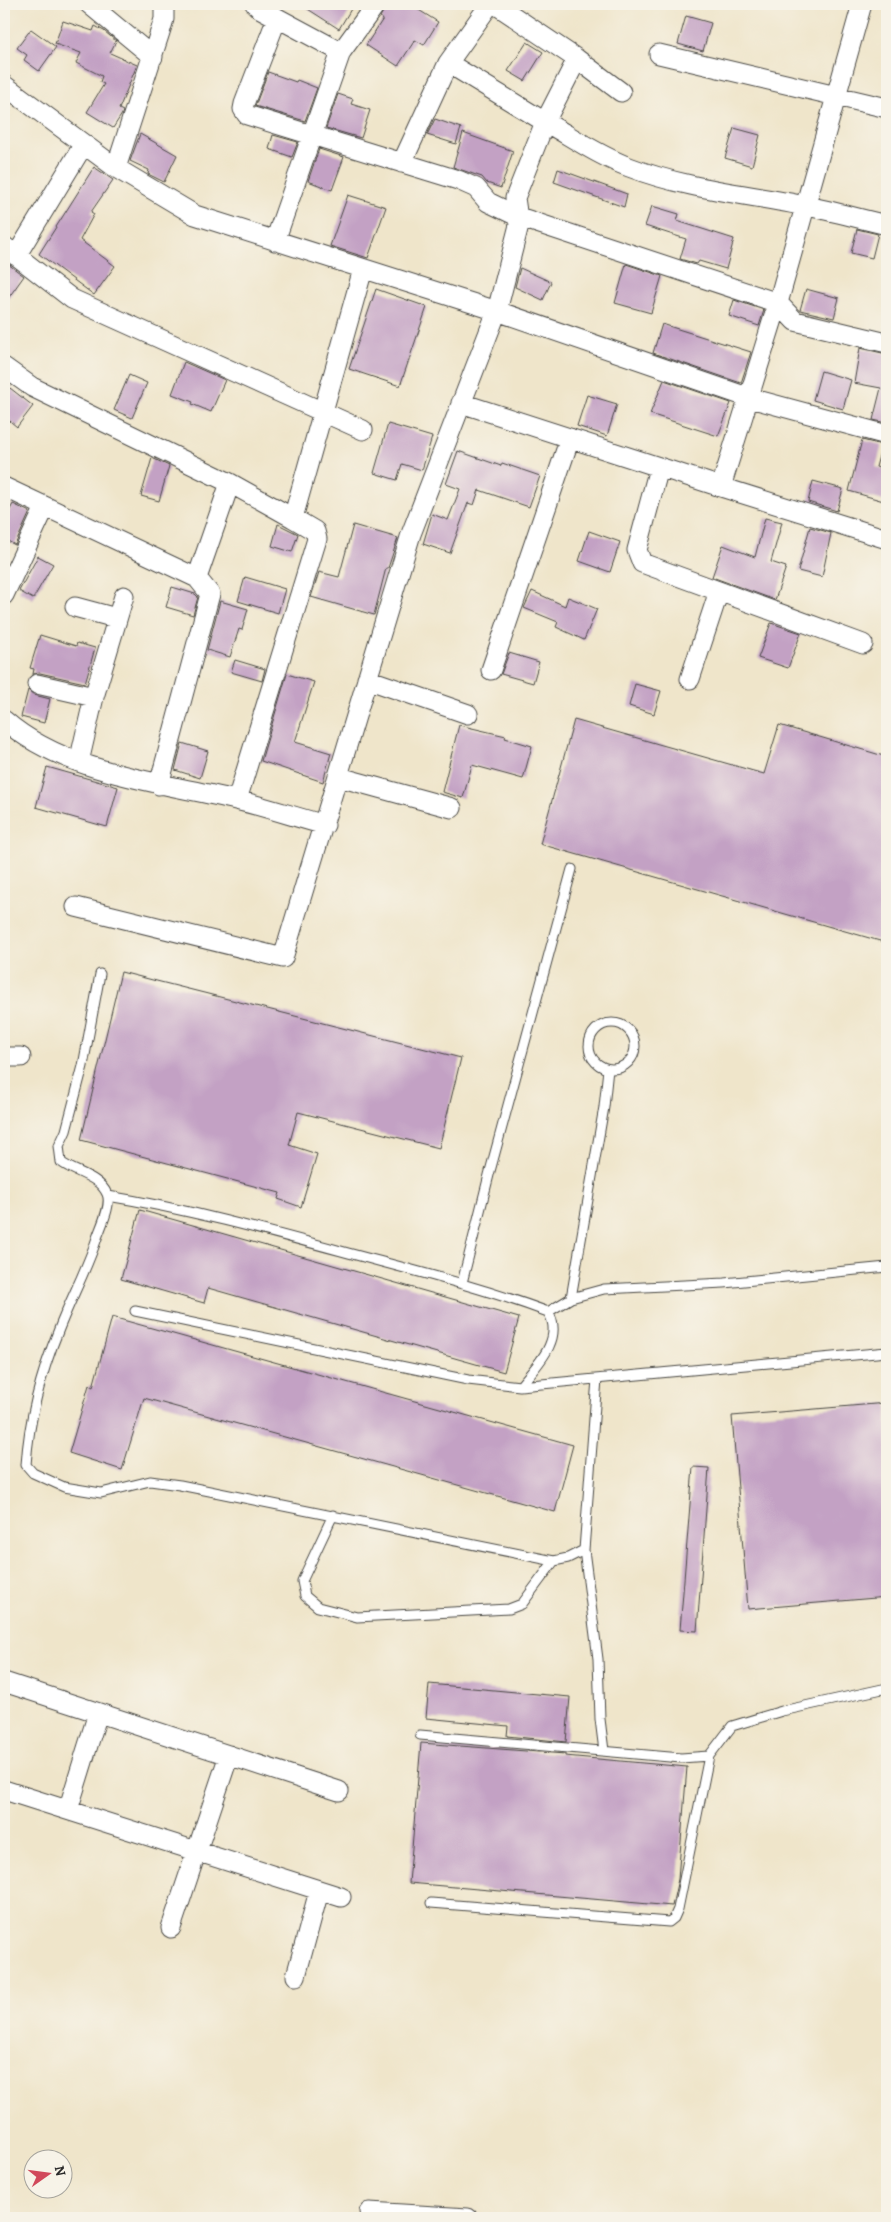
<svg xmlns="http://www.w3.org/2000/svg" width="891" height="2222" font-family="Alegreya,serif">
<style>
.building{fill:#c3a1c4}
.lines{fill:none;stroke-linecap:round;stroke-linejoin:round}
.service-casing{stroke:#484743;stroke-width:11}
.minor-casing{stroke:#484743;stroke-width:21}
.service{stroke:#fff;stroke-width:9}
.minor{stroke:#fff;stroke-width:19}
</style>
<rect width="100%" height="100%" fill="#f7f3e8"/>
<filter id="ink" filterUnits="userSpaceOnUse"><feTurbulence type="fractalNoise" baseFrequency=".02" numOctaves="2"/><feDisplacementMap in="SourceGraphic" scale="10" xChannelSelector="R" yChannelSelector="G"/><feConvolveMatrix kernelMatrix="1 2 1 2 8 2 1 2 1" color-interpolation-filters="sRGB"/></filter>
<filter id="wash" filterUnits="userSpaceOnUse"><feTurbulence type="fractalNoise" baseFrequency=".0096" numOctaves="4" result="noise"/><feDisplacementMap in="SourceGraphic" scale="20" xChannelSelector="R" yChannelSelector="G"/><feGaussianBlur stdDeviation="1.12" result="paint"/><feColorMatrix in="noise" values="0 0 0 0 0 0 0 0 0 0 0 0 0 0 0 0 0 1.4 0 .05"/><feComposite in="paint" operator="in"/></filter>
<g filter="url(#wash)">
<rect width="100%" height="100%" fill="#efe5ca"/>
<g id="blocks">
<path class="building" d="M300,4H354L339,29Z
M387,4H409L438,22L424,45L415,40L398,66L366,45L383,19L380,17Z
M686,16L711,23L703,51L678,44Z
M63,21L93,31L95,26L104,31L116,41L110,53L137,65L119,109L123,111L122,114L113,128L87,112L104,84L100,82L102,76L76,63L81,53L55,44Z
M31,29L56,47L39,71L24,60L27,55L17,48Z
M527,42L543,52L525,81L508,71Z
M268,72L296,82L297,80L317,88L305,121L255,106Z
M338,94L353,99L351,104L370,110L361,138L326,128Z
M435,119L461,128L456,144L427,135Z
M734,128L760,135L752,166L725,158Z
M463,133L513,151L501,188L487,183L482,177L453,167Z
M140,134L177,155L164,182L148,174L149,170L130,161Z
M273,135L298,142L292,157L269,149Z
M319,149L344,157L332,190L308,181Z
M94,167L113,180L91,212L94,214L80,240L115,266L94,295L39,254Z
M558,169L627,194L624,207L554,182Z
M348,195L386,207L368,258L330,246Z
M652,206L679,214L677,221L734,239L726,269L699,261L697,264L680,259L686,239L645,226Z
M857,229L878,234L872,258L851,253Z
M4,261L24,276L4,304Z
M626,264L662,276L651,313L615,303Z
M520,268L551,282L543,300L515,287Z
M376,289L427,307L400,386L349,369Z
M806,289L839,298L834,318L800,310Z
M734,300L764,310L759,326L729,316Z
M662,324L751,352L741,383L653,353Z
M860,348L887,354L884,382L887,383V423L873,420L881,388L854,383Z
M184,362L225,380L211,412L192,404L193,402L172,394Z
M821,371L851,380L843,409L813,400Z
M129,375L147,383L132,418L114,410Z
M664,380L731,403L718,436L650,414Z
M10,388L33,406L17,427L4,416V395Z
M587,395L617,404L607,436L577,426Z
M388,424L432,437L422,470L402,464L397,480L374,473Z
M862,440L882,445L876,467L887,470V502L849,491Z
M458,451L501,466L502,463L540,476L529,507L479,490L474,505L468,503L450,553L423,544L432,514L448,520L460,489L446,484Z
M152,458L169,466L159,501L141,496Z
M813,481L843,489L837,511L808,502Z
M13,504L30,512L15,545L4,539V521Z
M765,518L782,522L771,562L786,567L775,600L712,577L723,545L755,557Z
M278,524L298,534L292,552L272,546Z
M353,525L398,538L388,568H386L374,615L311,597L319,572L339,577Z
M810,527L831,533L822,577L798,571Z
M589,531L620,542L610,572L579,561Z
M38,556L53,564L33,599L19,591Z
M245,577L285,589L278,613L238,601Z
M172,587L195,594L198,597L193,615L166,607Z
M532,591L565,606L568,597L597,609L584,640L556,627L558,622L524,608Z
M220,601L248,609L242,630L239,629L230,657L207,650Z
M771,623L801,633L788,668L758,658Z
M40,635L76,646L77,643L95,648L85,683L40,673L33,674L34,669L30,668Z
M509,653L539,662L533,683L501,674Z
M235,660L265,669L262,681L231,672Z
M287,674L314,682L295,742L331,753L323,782L261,761Z
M635,684L661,691L654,714L629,706Z
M28,690L34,695L50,699L44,723L21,717Z
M574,720L764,774L779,725L887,757V943L540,844Z
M459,725L506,736L505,738L532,746L523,779L472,765L463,798L442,792Z
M182,743L208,751L200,778L175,770Z
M47,767L118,787L107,827L36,807Z
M121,972L461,1058L439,1148L298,1112L289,1145L317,1154L301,1207L278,1199L280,1193L81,1140Z
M140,1210L519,1318L504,1372L208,1288L204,1303L121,1279Z
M112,1317L573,1445L555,1512L144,1398L122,1470L69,1453L89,1385L93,1387Z
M887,1403V1597L748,1609L732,1416Z
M693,1467L709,1468L697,1631L680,1630Z
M429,1684L570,1697L566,1742L507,1736L508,1726L426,1718Z
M421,1743L565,1754V1756L687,1767L678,1879L672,1906L409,1883Z"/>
</g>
</g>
<g filter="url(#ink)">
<use href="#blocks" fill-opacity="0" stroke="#484743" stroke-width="1"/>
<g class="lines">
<defs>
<path id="service" d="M100,974L83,1066L66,1131L59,1146L61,1162C75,1173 99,1176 107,1194C112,1205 101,1226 97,1238C87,1269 71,1298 59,1329C41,1373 29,1418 26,1465L33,1473L64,1487L101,1493L150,1481L180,1485L554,1561L568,1558L584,1550
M589 1046a23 23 0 1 1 46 0a23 23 0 1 1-46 0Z
M108,1196C187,1209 264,1230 341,1251C411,1270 481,1287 548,1312C565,1339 536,1366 520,1386
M462,1283L489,1175L572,869
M571,1298L604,1107L608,1069
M135,1311L468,1380L520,1386L887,1352
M548,1312L571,1298L604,1289L724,1283L887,1267
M597,1379L584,1550L598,1659L600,1719L604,1751
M333,1515L302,1581L305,1596L318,1607L357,1617L509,1609L522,1604L554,1561
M420,1735L681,1758L709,1756L732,1726L782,1711L887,1688
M431,1903L669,1922L674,1918L678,1909L709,1756"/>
<path id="minor" d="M89,4L153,57
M255,4L259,8L341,52
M495,4L577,59L621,92
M277,18L244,104L243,109L247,115L458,180L476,188L488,202L519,217L778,303L795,321L887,343
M659,54L887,108
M577,59L545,122C572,137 599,156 629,167C686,189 747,194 806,206C833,211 860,219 887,225
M4,85L116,168L195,215L497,311L750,398L887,435
M402,163L448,63
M116,168L161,29L164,19V4
M275,241L341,52L376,4
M4,246L72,299L363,430
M16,256L84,144
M4,367L32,387L230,483L293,518
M461,403L721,487L887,539
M659,468L637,550L642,563L863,644
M4,487L197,578L210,594L159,785
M721,487L778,303L862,4
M197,578L230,483
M4,595L45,507
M75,607L116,618
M491,670L570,438
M367,679L468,714
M690,679L719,591
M37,684L94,697
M4,720C64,773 160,782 236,800C266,807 295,817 325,825
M79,762L94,697L124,596
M339,777L452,808
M237,800L317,539L315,531L293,518L363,269
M76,907L283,958L411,534L497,311L519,225L515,198L545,122L448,63L490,4
M4,1057H21
M4,1682L339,1791
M4,1790L341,1897
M68,1810L98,1713
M171,1928L229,1755
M296,1976L319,1891
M369,2212L468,2218"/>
</defs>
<use href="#service" class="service-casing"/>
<use href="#minor" class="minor-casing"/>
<use href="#service" class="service"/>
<use href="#minor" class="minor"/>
</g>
</g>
<rect width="891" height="2222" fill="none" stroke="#f7f3e8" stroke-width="20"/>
<g transform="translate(48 2174) rotate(76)"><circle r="24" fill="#f7f3e8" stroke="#a5a39c"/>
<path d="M0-4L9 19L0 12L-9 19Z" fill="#d1495b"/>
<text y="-8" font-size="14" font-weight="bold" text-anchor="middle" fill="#2b2b2b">N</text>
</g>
</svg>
